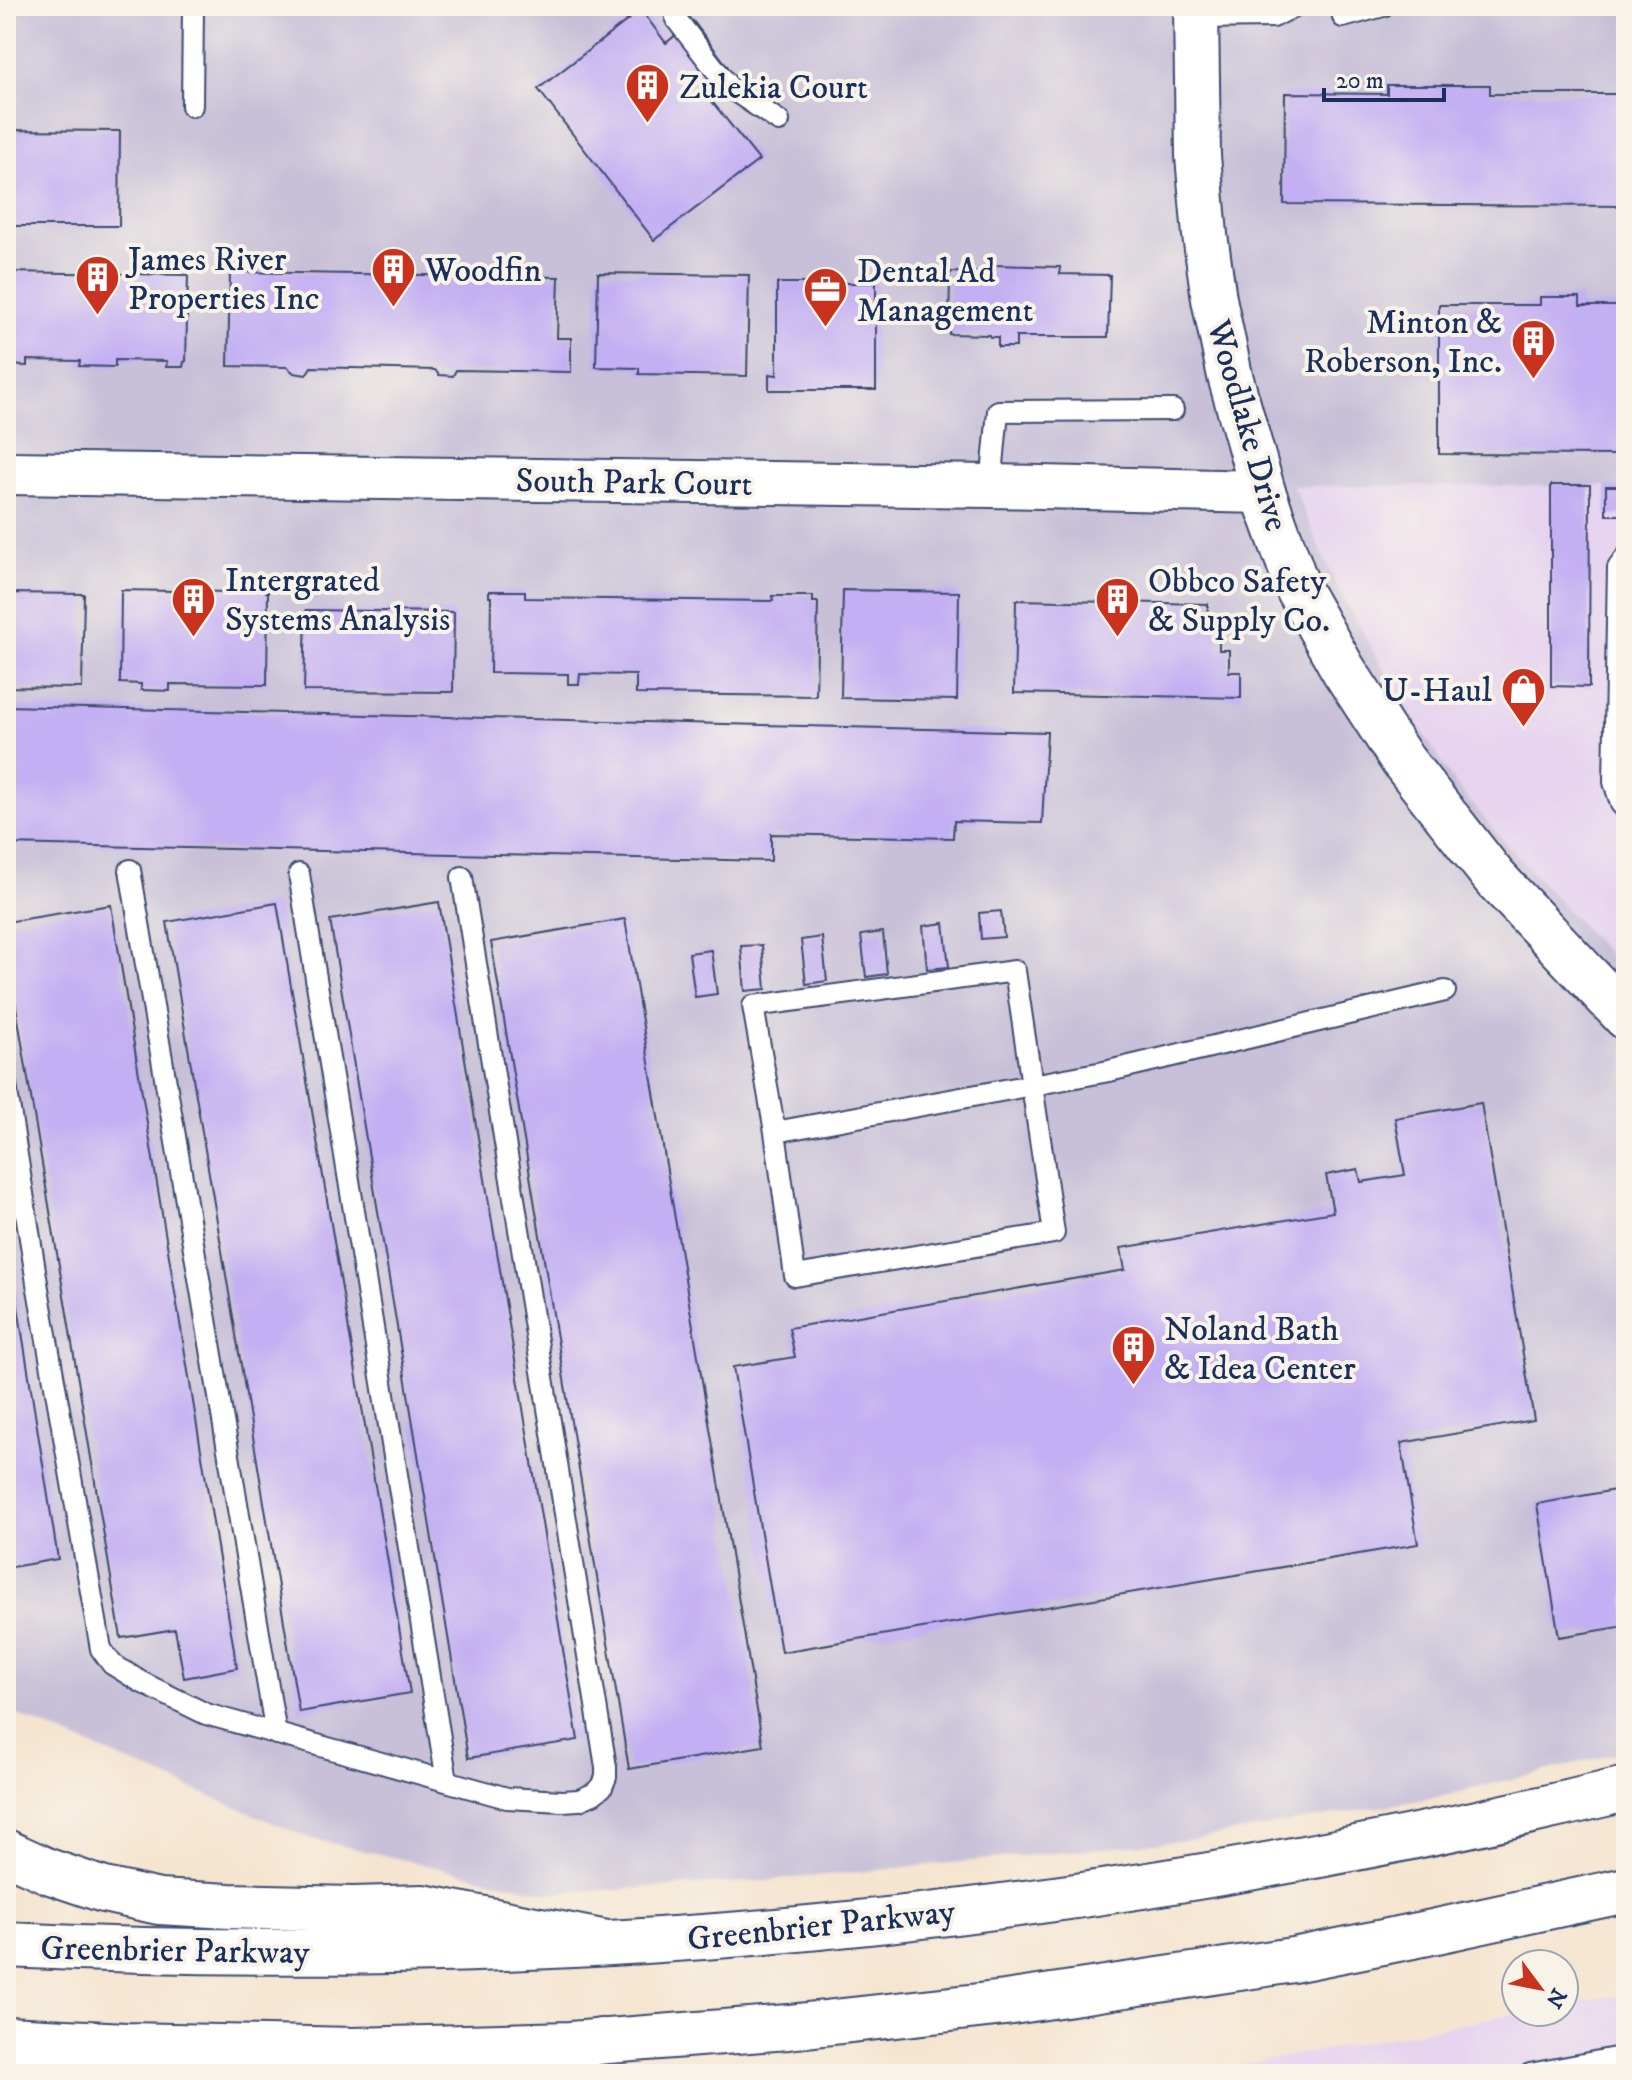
<svg xmlns="http://www.w3.org/2000/svg" width="1632" height="2080" font-family="'IM FELL DW Pica',serif">
<style>
.built{fill:#e6d3f0}
.industrial{fill:#c8c0d8}
.building{fill:#c3aff3}
.lines{fill:none;stroke-linecap:round;stroke-linejoin:round}
.lane-casing{stroke:#3c4a6f;stroke-width:24}
.street-casing{stroke:#3c4a6f;stroke-width:46}
.secondary-casing{stroke:#3c4a6f;stroke-width:48}
.highway-casing{stroke:#3c4a6f;stroke-width:48}
.lane{stroke:#fff;stroke-width:20}
.street{stroke:#fff;stroke-width:42}
.secondary{stroke:#fff;stroke-width:44}
.highway{stroke:#fff;stroke-width:44}
.labels{text-anchor:middle;stroke-width:8;stroke-linejoin:round;paint-order:stroke}
.poi-label{font-size:34px;fill:#1b2f5e;stroke:#f7f3e8;text-anchor:start}
.street-label{font-size:34px;fill:#1b2f5e;stroke:#f7f3e8}
</style>
<rect width="100%" height="100%" fill="#f7f3e8"/>
<filter id="ink" filterUnits="userSpaceOnUse"><feTurbulence type="fractalNoise" baseFrequency=".0125" numOctaves="2"/><feDisplacementMap in="SourceGraphic" scale="16" xChannelSelector="R" yChannelSelector="G"/><feConvolveMatrix kernelMatrix="1 2 1 2 8 2 1 2 1" color-interpolation-filters="sRGB"/></filter>
<filter id="wash" filterUnits="userSpaceOnUse"><feTurbulence type="fractalNoise" baseFrequency=".006" numOctaves="4" result="noise"/><feDisplacementMap in="SourceGraphic" scale="32" xChannelSelector="R" yChannelSelector="G"/><feGaussianBlur stdDeviation="1.8" result="paint"/><feColorMatrix in="noise" values="0 0 0 0 0 0 0 0 0 0 0 0 0 0 0 0 0 1.4 0 .05"/><feComposite in="paint" operator="in"/></filter>
<g filter="url(#wash)">
<rect width="100%" height="100%" fill="#f5e4cf"/>
<path class="built" d="M1293,485L1626,486V973L1512,851L1456,785L1385,672L1335,583Z
M1626,1994V2074H1194L1522,2012H1564V2004Z"/>
<path class="industrial" d="M6,6H1626V486H1293L1335,583L1385,672L1456,785L1512,851L1626,973V1751L1444,1796L1187,1840L766,1881L548,1893L309,1838L6,1710Z"/>
<g id="blocks">
<path class="building" d="M641,10L666,43L693,21L728,67L701,88L759,160L654,240L538,89Z
M1387,85H1490V94H1626V206L1284,204L1285,93L1387,94Z
M6,130L120,131L119,226H6Z
M995,265L1060,267V274L1110,275L1108,337H1016V347H998V337H990L989,335L949,334L950,272L991,273V269H995Z
M6,272L188,275L186,361L184,362L183,367H166L167,361L115,360V367L79,366L80,361L27,360V366L6,365Z
M230,272L559,277L557,338H571V372L456,370L453,376L439,375L435,370L311,367L306,375L294,373L287,367L228,366Z
M598,273L749,275L747,376L639,374V368L596,367Z
M777,283H876V390H769V374L777,375Z
M1540,297H1580V306H1626V455L1439,454V305H1540Z
M1551,485H1590L1589,687L1551,686Z
M1606,486H1626V515H1606Z
M229,587H266V592H268L267,685L170,684V691L141,690V684L120,683L121,590L229,592Z
M843,590L959,592L957,700L841,698Z
M489,591H525V598L773,601L772,596H813V602H818L816,696L636,694V675L580,674L579,684H568V674L490,673L491,597H489Z
M6,593L84,594L82,688L6,687Z
M1016,600L1208,604V628H1219V650H1229V672H1241V698L1014,693Z
M306,610L454,612L453,692L304,691Z
M6,706L1047,732L1042,823L954,821L953,838L771,834V861L6,844Z
M439,902L578,1740L468,1758L330,920Z
M277,903L410,1693L299,1712L167,922Z
M111,905L237,1668L184,1678L175,1629L121,1638L6,947V922Z
M1001,911L1004,937L981,939L979,913Z
M625,919L763,1746L629,1769L491,942Z
M944,923L949,967L927,969L923,926Z
M883,932L887,974L866,977L861,935Z
M822,937L827,981L806,984L801,940Z
M762,945L766,989L745,991L741,946Z
M711,950L717,994L695,997L689,953Z
M1481,1103L1534,1420L1401,1443L1418,1544L781,1652L733,1367L795,1357L789,1328L1125,1270L1121,1248L1333,1212L1326,1175L1358,1169L1361,1182L1405,1175L1395,1118Z
M8,1244L58,1559L6,1568V1245Z
M1626,1488V1626L1559,1637L1537,1504Z"/>
</g>
</g>
<g filter="url(#ink)">
<use href="#blocks" fill-opacity="0" stroke="#3c4a6f" stroke-width="2"/>
<g class="lines">
<defs>
<path id="lane" d="M676,6V19L729,87L779,121
M1343,17L1383,6
M1196,18L1273,17L1295,6
M192,106L193,6
M991,486L998,411L1173,410
M1626,557L1618,568L1614,782L1621,804L1626,809
M130,870L276,1734
M299,874L447,1781
M6,1085L37,1283L101,1649L112,1664L141,1682L206,1714L507,1798L562,1801L579,1800L593,1794L602,1787L606,1777V1767L462,877
M775,1132L795,1276L1054,1233L1015,971L753,1006L775,1132L1109,1071L1445,991
M1530,2074L1626,2056"/>
<path id="street" d="M6,473L991,486L1263,492"/>
<path id="secondary" d="M1196,6L1198,156L1205,235L1214,299L1230,376L1263,492L1299,591L1343,669L1403,761L1494,877L1626,1017
M6,1945C239,1956 471,1954 703,1937C1014,1914 1324,1862 1626,1789
M6,2039L126,2045L353,2050L570,2044L788,2027L1005,2003L1293,1960L1423,1934L1626,1890"/>
<path id="highway" d="M6,1852L48,1871L104,1890L159,1902L229,1906L353,1909L423,1907L607,1943
M476,2074L601,2041"/>
</defs>
<use href="#lane" class="lane-casing"/>
<use href="#street" class="street-casing"/>
<use href="#secondary" class="secondary-casing"/>
<use href="#highway" class="highway-casing"/>
<use href="#lane" class="lane"/>
<use href="#street" class="street"/>
<use href="#secondary" class="secondary"/>
<use href="#highway" class="highway"/>
</g>
</g>
<defs>
<symbol id="building-pin" viewBox="-11 -11 22 30"><path d="M0 17L-7.5 6A9.5 9.5 0 1 1 7.5 6Z" fill="#c8321e" stroke="#f7f3e8"/><path d="M-4-6H4V6H1V3H-1V6H-4ZM-2.5-4.3h1.7v1.8h-1.7ZM.8-4.3h1.7v1.8H.8ZM-2.5-1h1.7V.8h-1.7ZM.8-1h1.7V.8H.8Z" fill="#fff"/></symbol>
<symbol id="office-pin" viewBox="-11 -11 22 30"><path d="M0 17L-7.5 6A9.5 9.5 0 1 1 7.5 6Z" fill="#c8321e" stroke="#f7f3e8"/><path d="M-6-3h4V-5.5h4V-3h4V5H-6ZM-1-4.5V-3h2v-1.5ZM-6 0V1H6V0Z" fill="#fff"/></symbol>
<symbol id="shop-pin" viewBox="-11 -11 22 30"><path d="M0 17L-7.5 6A9.5 9.5 0 1 1 7.5 6Z" fill="#c8321e" stroke="#f7f3e8"/><path d="M-5-2.5h2.3a2.7 3.5 0 0 1 5.4 0H5L5.5 6h-11ZM-1.5-2.5h3a1.5 2.3 0 0 0-3 0Z" fill="#fff"/></symbol>
</defs>
<g fill-rule="evenodd">
<use href="#building-pin" x="622" y="60" width="51" height="69"/>
<use href="#building-pin" x="368" y="244" width="51" height="69"/>
<use href="#building-pin" x="72" y="252" width="51" height="69"/>
<use href="#office-pin" x="800" y="264" width="51" height="69"/>
<use href="#building-pin" x="1508" y="316" width="51" height="69"/>
<use href="#building-pin" x="168" y="574" width="51" height="69"/>
<use href="#building-pin" x="1092" y="574" width="51" height="69"/>
<use href="#shop-pin" x="1498" y="664" width="51" height="69"/>
<use href="#building-pin" x="1108" y="1322" width="51" height="69"/>
</g>
<g class="labels">
<g class="poi-label">
<text x="679" y="98">Zulekia Court</text>
<text x="128" y="270">James River<tspan x="128" dy="39">Properties Inc</tspan></text>
<text x="425" y="281">Woodfin</text>
<text x="857" y="282">Dental Ad<tspan x="857" dy="39">Management</tspan></text>
<text x="1502" y="333" text-anchor="end">Minton &amp;<tspan x="1502" dy="39">Roberson, Inc.</tspan></text>
<text x="225" y="591">Intergrated<tspan x="225" dy="39">Systems Analysis</tspan></text>
<text x="1148" y="592">Obbco Safety<tspan x="1148" dy="39">&amp; Supply Co.</tspan></text>
<text x="1492" y="701" text-anchor="end">U-Haul</text>
<text x="1164" y="1340">Noland Bath<tspan x="1164" dy="39">&amp; Idea Center</tspan></text>
</g>
<g class="street-label">
<text transform="translate(1249 425) rotate(74)" y="12">Woodlake Drive</text>
<text transform="translate(634 481) rotate(1)" y="12">South Park Court</text>
<text transform="translate(821 1924) rotate(-6)" y="12">Greenbrier Parkway</text>
<text transform="translate(175 1949) rotate(1)" y="12">Greenbrier Parkway</text>
</g>
</g>
<rect width="1632" height="2080" fill="none" stroke="#f7f3e8" stroke-width="32"/>
<g transform="translate(1540 1988) rotate(122)"><circle r="38" fill="#f7f3e8" stroke="#9fa5b1" stroke-width="2"/>
<path d="M0-6L14 30L0 20L-14 30Z" fill="#c8321e"/>
<text y="-12" font-size="22" font-weight="bold" text-anchor="middle" fill="#1b2f5e">N</text>
</g>
<path d="M1324 88v12h120v-12" fill="none" stroke="#1b2f5e" stroke-width="4"/>
<text x="1336" y="88" font-size="24" fill="#1b2f5e" stroke="#f7f3e8" stroke-width="6" paint-order="stroke">20 m</text>
</svg>
